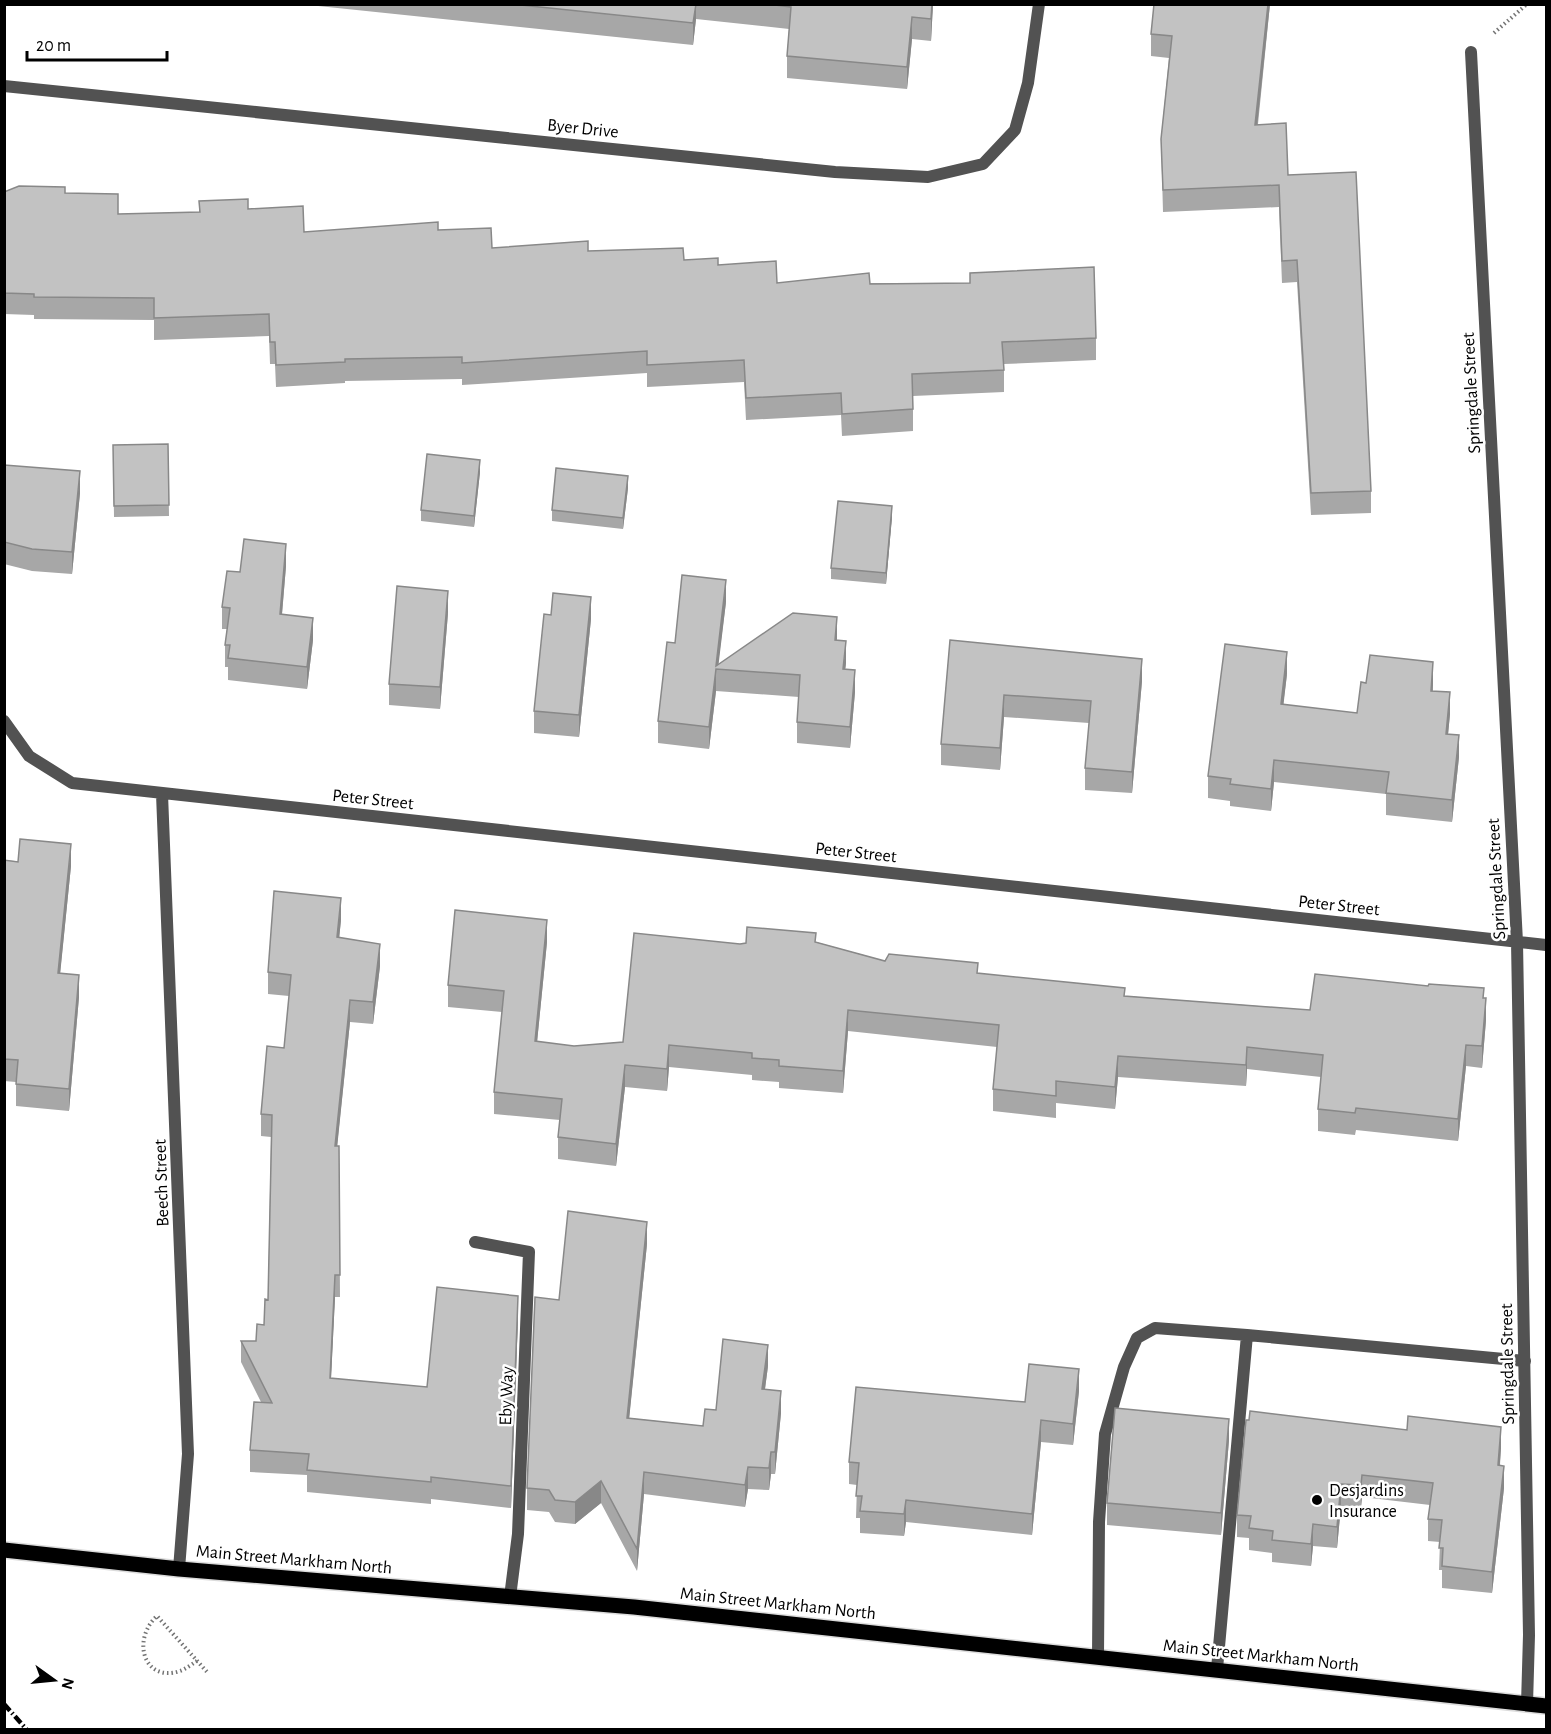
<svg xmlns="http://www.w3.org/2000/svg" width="1551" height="1734" font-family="'Alegreya Sans',sans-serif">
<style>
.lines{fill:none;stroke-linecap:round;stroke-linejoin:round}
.primary-casing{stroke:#dbdbdb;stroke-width:18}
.path{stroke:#747474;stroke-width:4;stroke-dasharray:1.5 3;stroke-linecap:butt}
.service{stroke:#525252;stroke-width:12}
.minor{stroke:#525252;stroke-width:12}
.primary{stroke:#000;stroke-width:15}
.rail{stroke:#000;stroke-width:4.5;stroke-dasharray:9 3 1.5 3;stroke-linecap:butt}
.wall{fill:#a7a7a7}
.shaded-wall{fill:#888}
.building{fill:#c2c2c2;stroke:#888;stroke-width:1.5}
.poi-dot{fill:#000;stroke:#fff;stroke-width:2}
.labels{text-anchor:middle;stroke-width:5;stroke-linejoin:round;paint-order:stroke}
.street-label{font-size:18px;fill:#000;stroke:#fff}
.poi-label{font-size:18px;fill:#000;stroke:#fff;text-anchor:start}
</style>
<rect width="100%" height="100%" fill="#fff"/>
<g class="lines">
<defs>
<path id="primary" d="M4,1550L179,1569L634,1607L1546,1706"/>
</defs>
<use href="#primary" class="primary-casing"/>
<path class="path" d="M1494,33L1527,4
M197,1661C192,1664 186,1669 180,1671C144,1683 131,1640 157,1616L208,1673"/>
<path class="service" d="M1098,1657L1099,1522L1105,1434L1124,1367L1137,1338L1155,1328L1247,1335
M1217,1669L1247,1335L1525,1361"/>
<path class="minor" d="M1471,52L1517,942L1529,1635L1527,1704
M4,86L835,172L928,177L983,164L1015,130L1028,83L1039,4
M4,721L29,756L72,783L1546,945
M162,794L188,1454L179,1569
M475,1242L529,1252L518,1534L510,1597"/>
<use href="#primary" class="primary"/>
<path class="rail" d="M4,1704L27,1730"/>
</g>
<path class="wall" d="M299,4H933L931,41L912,39L907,89L787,78V56L789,29L696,19L693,45Z
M1154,4H1270L1258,124L1288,175L1371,491V513L1311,515L1297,282L1282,283L1279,207L1163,212L1161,139L1169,58L1151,56V34Z
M4,192L65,193L118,214L199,212V201L248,209L304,232L438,230L492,248L588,251L684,260L718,265L777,283H970V273L1096,338V360L1004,364V392L913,396V431L842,436L841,415L746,420L744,382L647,387V373L462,385V379L345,381V383L276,387L275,364H270L269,336L154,340V320L34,319V315L4,314Z
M168,444L169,516L114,517L113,445Z
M4,465L80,493L72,574L32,571L4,564Z
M480,472L474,527L421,521V510Z
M628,488L623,529L552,521V510Z
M892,517L886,584L831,579V568Z
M286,566L282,615L313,640L307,689L228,680V667H225V645L227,629H222V607L240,572Z
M726,602L718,664L837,640L846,663L845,669L855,692L850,748L797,743V722L799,697L716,691L709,749L658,743V721L675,643Z
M448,613L440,709L389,705V684Z
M551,615L591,619L579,737L534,733V711Z
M950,640L1142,681L1132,793L1085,790V768L1089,723L1004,717L1000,770L941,765V744Z
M1287,674L1283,705L1357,713L1433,684V691L1450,714L1448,734L1459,757L1452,822L1386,815V794L1274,782L1271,811L1230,806V801L1208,798V776Z
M4,860L71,866L60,973L79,997L69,1111L16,1106V1082L4,1081Z
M341,920L339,938L380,966L373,1024L350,1022L337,1146H339L340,1297H335L331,1378L427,1387L518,1318L511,1508L431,1499V1504L307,1492V1475L250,1472V1450L261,1402L241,1362V1341H256L264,1325L268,1300L271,1137L261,1136V1114L284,1048L289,996L268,994V972Z
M547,942L537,1042L574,1046L623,1042L740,944L816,942L885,961L978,973L1125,996L1310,1010L1484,998L1486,1020L1482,1068L1466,1066L1458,1141L1356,1130L1355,1135L1318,1131V1109L1321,1077L1247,1069L1246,1086L1118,1077L1115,1109L1056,1103V1118L993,1111V1089L997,1047L848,1031L843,1093L779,1088V1082L752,1080V1075L669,1067L667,1091L625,1087L616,1166L558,1159V1137L560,1120L494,1114V1092L502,1012L448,1007V985Z
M647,1244L629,1418L703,1426L716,1410L768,1366L765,1389L781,1413L775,1474H771L769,1490L748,1489L745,1507L644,1494L637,1571L601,1503L575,1524L555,1522L549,1512L527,1510V1488L559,1300Z
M1079,1391L1073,1445L1041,1442L1032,1535L906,1522L904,1536L860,1533V1518H856L857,1485L849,1484V1462L1025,1402Z
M1246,1420L1501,1448L1500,1465L1504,1488L1492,1593L1442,1588V1570H1439L1440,1542L1428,1541V1519L1430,1505L1362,1497L1361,1507L1341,1506L1337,1548L1313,1546L1311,1566L1272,1562V1553L1249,1550V1538L1237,1537V1515Z
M1229,1440L1221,1535L1107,1525V1503Z"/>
<path class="shaded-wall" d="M696,4V19L693,45V23Z
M932,4H933L931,41V19Z
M1268,4H1270L1255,146V125Z
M912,17V39L907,89V67Z
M480,460V472L474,527V516Z
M80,471V493L72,574V552Z
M628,476V488L623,529V518Z
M892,506V517L886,584V573Z
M286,544V566L280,636V614Z
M726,580V602L718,669H716V691L709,749V727Z
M448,591V613L440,709V687Z
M591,597V619L579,737V715Z
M837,617V639L835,662V640Z
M313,618V640L307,689V667Z
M846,641V663L843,691V669Z
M1287,652V674L1281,726V704Z
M1142,659V681L1132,793V772Z
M1433,662V684L1431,712V691Z
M855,670V692L850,748V727Z
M1450,692V714L1446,756V734Z
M1004,695V717L1000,770V748Z
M1459,735V757L1452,822V800Z
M1274,760V782L1271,811V789Z
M71,844V866L58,995V973Z
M341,898V920L337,959V937Z
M547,920V942L535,1063V1041Z
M380,944V966L373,1024V1002Z
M79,975V997L69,1111V1089Z
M1486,998V1020L1482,1068V1046Z
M350,1000V1022L335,1168V1146Z
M848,1010V1031L843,1093V1071Z
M669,1045V1067L667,1091V1069Z
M1466,1045V1066L1458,1141V1119Z
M1247,1047V1069L1246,1086V1065Z
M1118,1056V1077L1115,1109V1087Z
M625,1065V1087L616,1166V1144Z
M647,1222V1244L627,1440V1418Z
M335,1275V1297L330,1400V1378Z
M518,1296V1318L511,1508V1486Z
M768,1345V1366L762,1411V1389Z
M1079,1369V1391L1073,1445V1424Z
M781,1391V1413L775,1474V1452Z
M1229,1419V1440L1221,1535V1513Z
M1041,1420V1442L1032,1535V1514Z
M1501,1427V1448L1498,1487V1465Z
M771,1452V1474L769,1490V1468Z
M1504,1466V1488L1492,1593V1572Z
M748,1467V1489L745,1507V1485Z
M644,1472V1494L637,1571V1549Z
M1362,1475V1497L1361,1507V1485Z
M601,1481V1503L575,1524V1502Z
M1341,1484V1506L1337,1548V1527Z
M906,1500V1522L904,1536V1514Z
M1313,1524V1546L1311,1566V1544Z"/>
<path class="building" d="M511,4H696L693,23Z
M767,4H932L931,19L912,17L907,67L787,56L791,7Z
M1154,4H1268L1255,125L1286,123L1288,175L1356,172L1371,491L1311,493L1297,260L1282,261L1279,185L1163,190L1161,139L1172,36L1151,34Z
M19,186L65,187V193L118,194V214L200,212L199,201L248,199V209L303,206L304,232L438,222V230L491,228L492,248L588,241V251L683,248L684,260L718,258V265L776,261L777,283L869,273L870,284L970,283V273L1094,267L1096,338L1002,342L1004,370L912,374L913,409L842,414L841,393L746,398L744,360L647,365V351L462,363V357L345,359V362L276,365L275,342H270L269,314L154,318V298L34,297V294L4,293V192Z
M168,444L169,505L114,506L113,445Z
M427,454L480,460L474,516L421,510Z
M4,465L80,471L72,552L32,549L4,542Z
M556,468L628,476L623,518L552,510Z
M838,501L892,506L886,573L831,568Z
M244,539L286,544L280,614L313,618L307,667L228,658L230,645H225L230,608L222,607L227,571L240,572Z
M682,575L726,580L716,666L793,613L837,617L835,640L846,641L843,669L855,670L850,727L797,722L800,675L716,669L709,727L658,721L667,642L675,643Z
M397,586L448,591L440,687L389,684Z
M553,593L591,597L579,715L534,711L544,614L551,615Z
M950,640L1142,659L1132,772L1085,768L1091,701L1004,695L1000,748L941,744Z
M1225,644L1287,652L1281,704L1357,713L1361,682L1366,683L1370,655L1433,662L1431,691L1450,692L1446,734L1459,735L1452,800L1386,793L1389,772L1274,760L1271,789L1230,784L1231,779L1208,776Z
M20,839L71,844L58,973L79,975L69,1089L16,1084L18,1060L4,1059V860L18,862Z
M274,891L341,898L337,937L380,944L373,1002L350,1000L335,1146H339L340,1275H335L330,1378L427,1387L437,1287L518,1296L511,1486L431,1477V1482L307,1470L309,1454L250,1450L254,1402L272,1403L241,1341H256L257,1324L264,1325L265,1299L268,1300L272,1115L261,1114L267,1046L284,1048L291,975L268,972Z
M455,910L547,920L535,1041L574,1046L623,1042L634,933L740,944L746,943L747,927L816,933L815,942L885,961L889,954L978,963L977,973L1125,988L1124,996L1310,1010L1315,974L1428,986L1429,984L1484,988L1483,998H1486L1482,1046L1466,1045L1458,1119L1356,1108L1355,1113L1318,1109L1323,1055L1247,1047L1246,1065L1118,1056L1115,1087L1056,1081V1096L993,1089L999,1025L848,1010L843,1071L779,1066V1060L752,1058V1053L669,1045L667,1069L625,1065L616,1144L558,1137L562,1099L494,1092L504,991L448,985Z
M568,1211L647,1222L627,1418L703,1426L705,1409L716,1410L723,1339L768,1345L762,1389L781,1391L775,1452H771L769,1468L748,1467L745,1485L644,1472L637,1549L601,1481L575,1502L555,1500L549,1490L527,1488L535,1297L559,1300Z
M1029,1364L1079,1369L1073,1424L1041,1420L1032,1514L906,1500L904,1514L860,1511L862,1496H856L859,1463L849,1462L856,1387L1025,1402Z
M1115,1408L1229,1419L1221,1513L1107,1503Z
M1250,1411L1407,1430L1408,1416L1501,1427L1498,1465L1504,1466L1492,1572L1442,1566L1443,1548H1439L1442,1520L1428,1519L1433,1483L1362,1475L1361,1485L1341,1484L1337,1527L1313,1524L1311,1544L1272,1540L1273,1531L1249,1528L1251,1516L1237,1515L1246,1420H1249Z"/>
<circle class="poi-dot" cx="1317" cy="1500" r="6"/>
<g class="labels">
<g class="street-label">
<text transform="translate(583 128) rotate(6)" y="6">Byer Drive</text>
<text transform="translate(1471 393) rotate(-93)" y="6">Springdale Street</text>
<text transform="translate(373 799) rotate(6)" y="6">Peter Street</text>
<text transform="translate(856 852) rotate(6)" y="6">Peter Street</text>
<text transform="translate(1496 879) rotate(-93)" y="6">Springdale Street</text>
<text transform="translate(1339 905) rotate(6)" y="6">Peter Street</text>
<text transform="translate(161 1183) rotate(-92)" y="6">Beech Street</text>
<text transform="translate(1507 1364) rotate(-91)" y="6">Springdale Street</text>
<text transform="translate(506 1396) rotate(-88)" y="6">Eby Way</text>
<text transform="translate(294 1559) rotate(5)" y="6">Main Street Markham North</text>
<text transform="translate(778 1603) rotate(6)" y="6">Main Street Markham North</text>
<text transform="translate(1261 1655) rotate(6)" y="6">Main Street Markham North</text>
</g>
<g class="poi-label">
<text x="1329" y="1496">Desjardins<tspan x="1329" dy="21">Insurance</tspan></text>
</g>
</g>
<rect width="1551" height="1734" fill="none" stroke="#000000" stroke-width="12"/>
<g transform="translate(54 1680) rotate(105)" stroke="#ffffff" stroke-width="4.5" paint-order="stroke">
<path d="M0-4.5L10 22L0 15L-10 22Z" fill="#000000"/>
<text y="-9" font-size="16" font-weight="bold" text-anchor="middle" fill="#000000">N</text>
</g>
<path d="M27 51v9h140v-9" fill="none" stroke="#000000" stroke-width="3"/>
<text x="36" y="51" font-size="18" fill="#000000" stroke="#ffffff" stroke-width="4.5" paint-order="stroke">20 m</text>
</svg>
